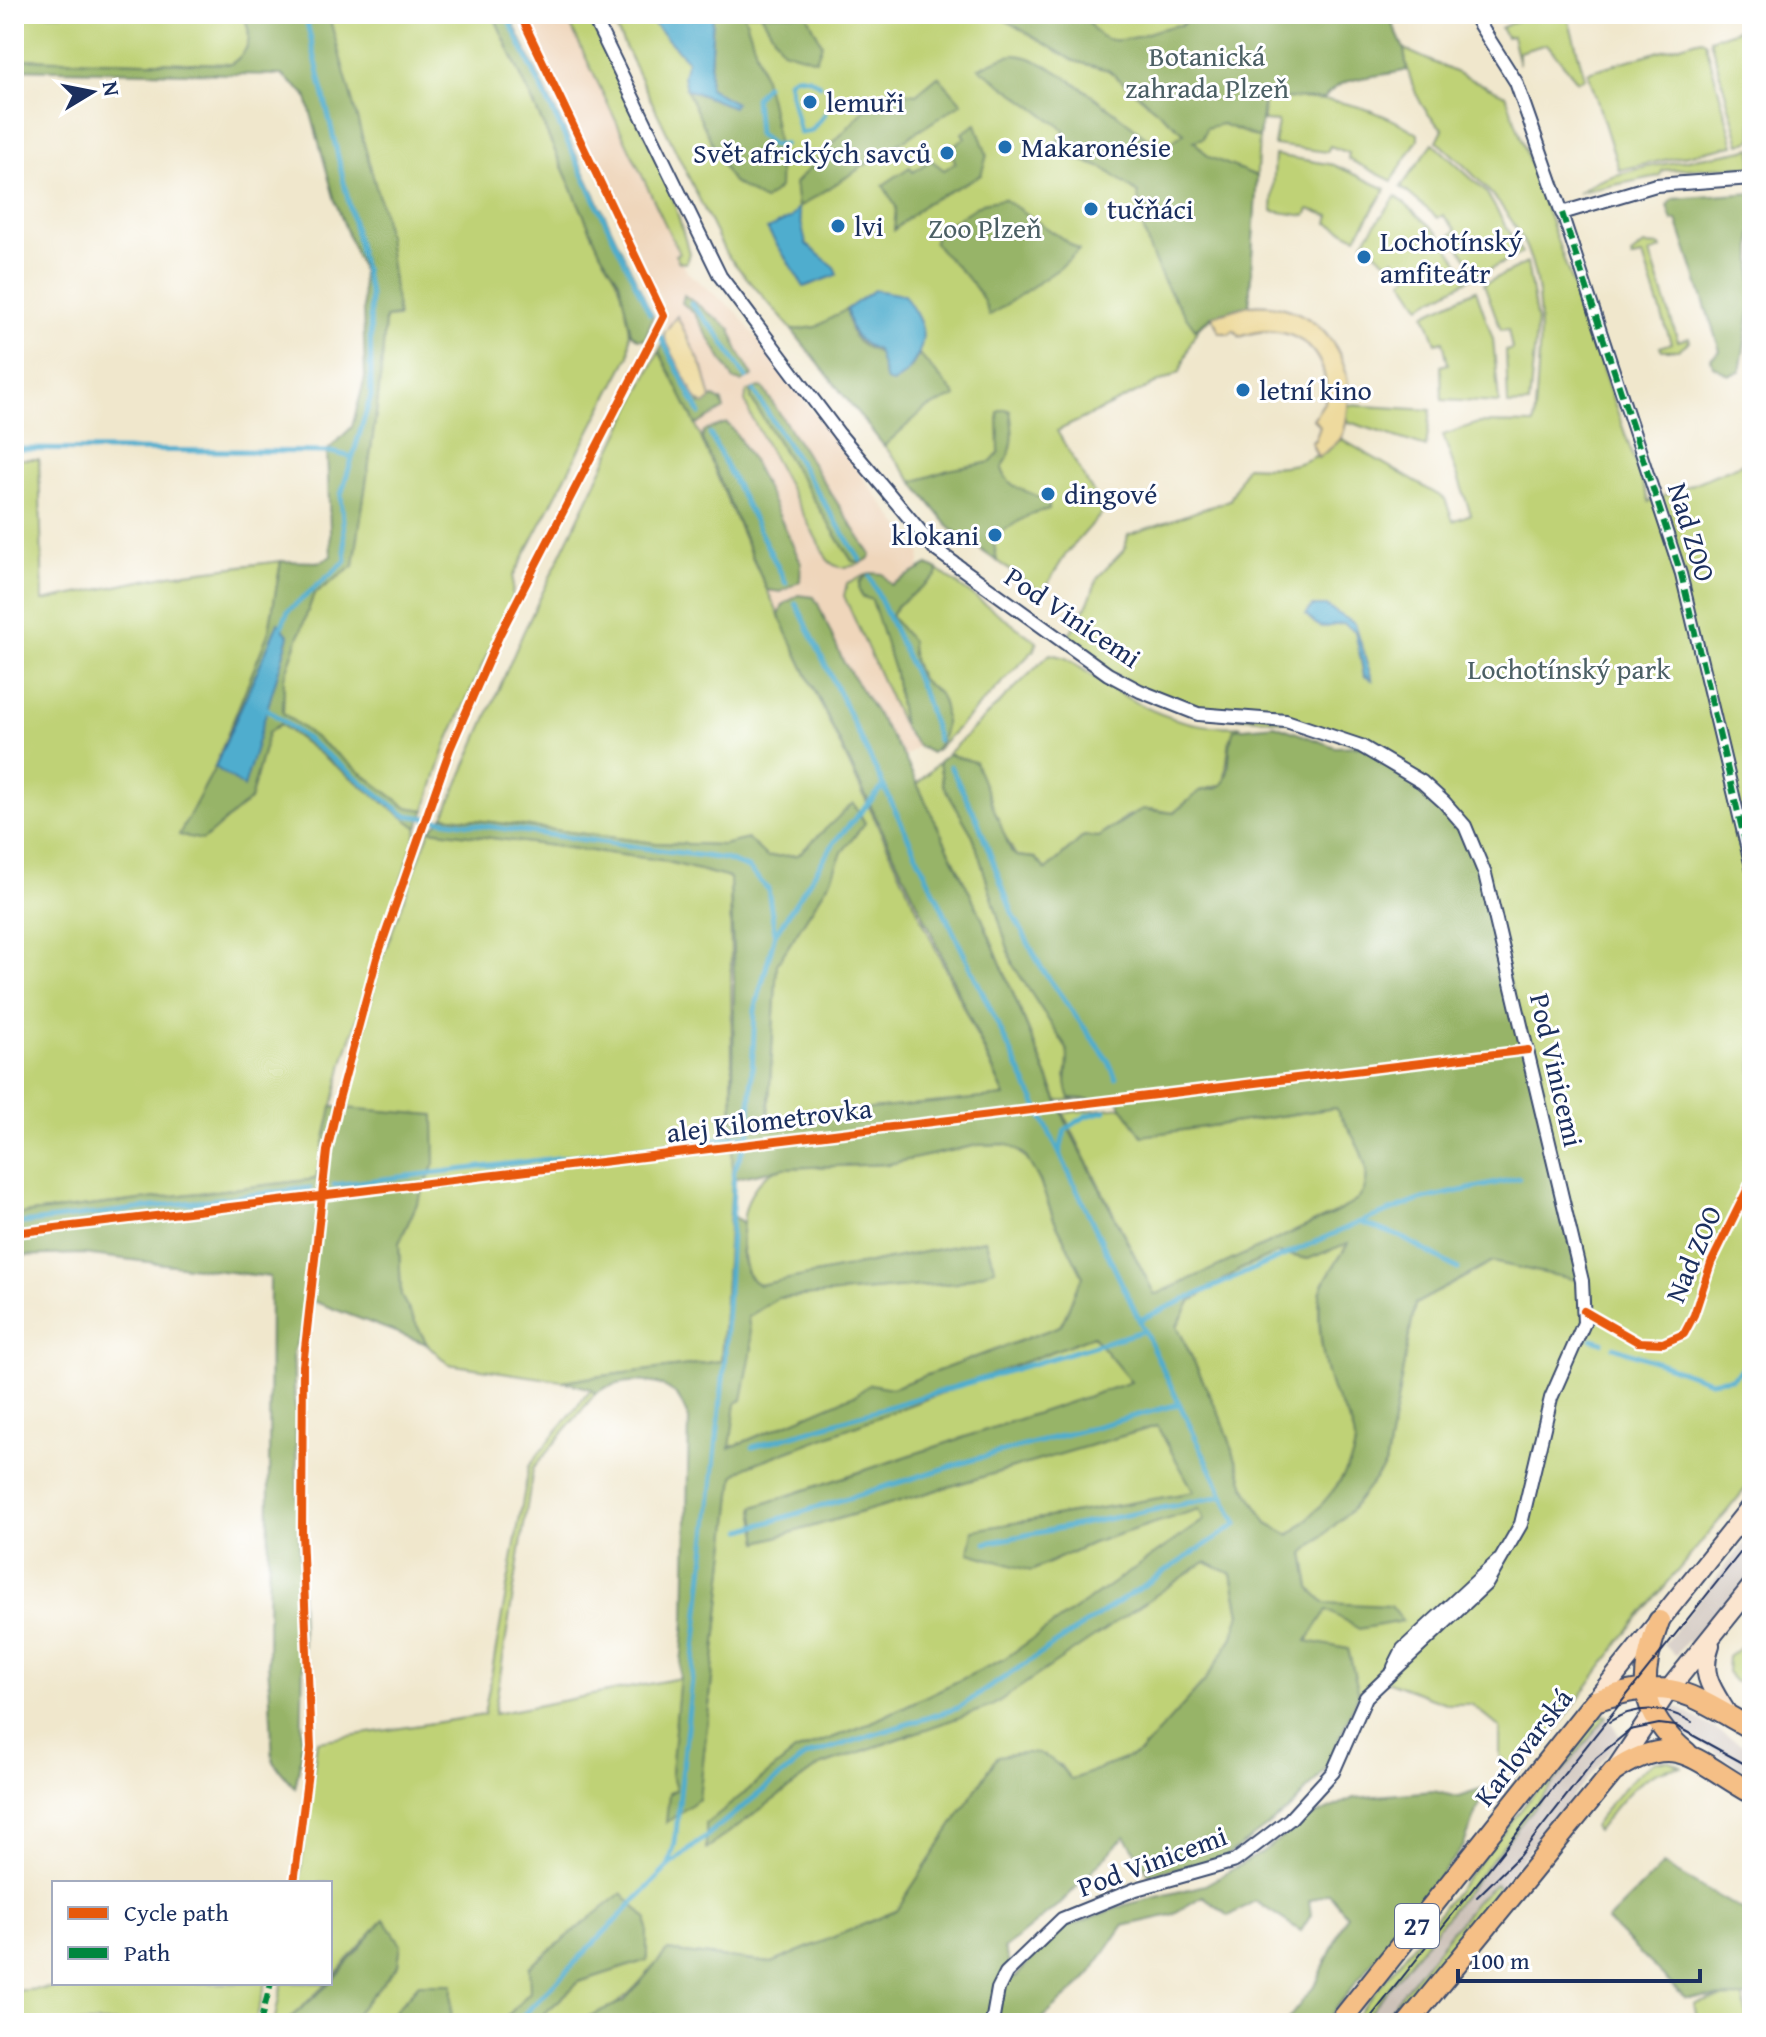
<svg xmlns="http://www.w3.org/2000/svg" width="1766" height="2037" font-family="'Gentium Book Plus',serif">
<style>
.built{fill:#efd6bb}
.industrial{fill:#cdc2b9}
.green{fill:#bfd276;stroke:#6d806a;stroke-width:2}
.forest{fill:#97b467;stroke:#597262;stroke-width:2;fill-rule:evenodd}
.sand{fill:#eeda9e;stroke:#84847e;stroke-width:2}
.water{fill:#50adce;stroke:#366e96;stroke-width:2}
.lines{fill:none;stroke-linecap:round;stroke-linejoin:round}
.stream{stroke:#50adce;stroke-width:5}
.pedestrian-casing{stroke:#3b4b6e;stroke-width:14}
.minor-casing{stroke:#3b4b6e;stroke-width:16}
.secondary-casing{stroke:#3b4b6e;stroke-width:22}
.primary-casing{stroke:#3b4b6e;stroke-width:24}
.pedestrian{stroke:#fff;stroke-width:10}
.minor{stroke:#fff;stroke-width:12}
.secondary{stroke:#fbe5cf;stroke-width:18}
.primary{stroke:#f5bf86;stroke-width:20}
.tram{stroke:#1b2f5e;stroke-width:2}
.quiet{stroke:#00873e;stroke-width:6;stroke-dasharray:12 6;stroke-linecap:butt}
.cycleway-casing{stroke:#fff;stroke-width:13}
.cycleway{stroke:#e8590c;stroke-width:8}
.poi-dot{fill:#1f6fb2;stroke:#fff;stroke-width:3}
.labels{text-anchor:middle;stroke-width:6;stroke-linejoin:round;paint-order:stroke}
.shield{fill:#fff;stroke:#5f6d8e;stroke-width:2}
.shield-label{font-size:26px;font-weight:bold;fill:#1b2f5e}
.park-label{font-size:28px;fill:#4c6065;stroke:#fff}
.poi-label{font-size:28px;fill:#1b2f5e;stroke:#fff;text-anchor:start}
.street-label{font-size:28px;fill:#1b2f5e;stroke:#fff}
</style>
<rect width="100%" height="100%" fill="#fff"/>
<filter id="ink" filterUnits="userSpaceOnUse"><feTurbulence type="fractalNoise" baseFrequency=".0125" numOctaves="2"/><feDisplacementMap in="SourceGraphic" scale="16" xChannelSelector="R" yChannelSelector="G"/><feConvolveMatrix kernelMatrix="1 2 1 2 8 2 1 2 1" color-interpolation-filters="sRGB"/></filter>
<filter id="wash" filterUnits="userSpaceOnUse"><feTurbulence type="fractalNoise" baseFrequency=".006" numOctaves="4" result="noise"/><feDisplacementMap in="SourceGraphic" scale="32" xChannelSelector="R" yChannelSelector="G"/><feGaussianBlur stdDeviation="1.8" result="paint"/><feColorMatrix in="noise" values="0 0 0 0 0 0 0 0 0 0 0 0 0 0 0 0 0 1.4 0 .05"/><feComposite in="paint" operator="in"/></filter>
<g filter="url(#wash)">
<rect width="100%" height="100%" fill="#f0e7cc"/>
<path class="built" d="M525,14H565L687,272L737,312L921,554L919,569L893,585L932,735L904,757L520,639L659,351L666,326L662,303Z"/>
<path class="industrial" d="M1752,1533V1572L1694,1645L1687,1640L1676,1655L1663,1645Z
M1672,1704L1752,1750V1774L1659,1720Z
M1607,1716L1621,1738L1499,1887L1494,1884L1475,1901L1379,2023H1361Z"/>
<path class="green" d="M14,14H243C253,35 251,51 231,64L14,59Z
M327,14H493L601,253C624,284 633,317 629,356L513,577L512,600L447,743L425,810L406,807L283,714L284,678L314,594L354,566C365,483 381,401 385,318L398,317Z
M565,14H587L667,178L689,253L686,263L679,262L675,255L679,253Z
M609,14H1388L1404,49L1506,95L1649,502L1746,462L1752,535V1481L1630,1628L1555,1731L1515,1776L1500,1756V1728L1471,1704H1448L1383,1680L1366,1697L1359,1694L1348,1649L1306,1642L1325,1603L1310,1588L1304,1553L1350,1511L1385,1466L1415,1304L1492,1262L1581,1280L1361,746L1286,721L1198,714L1140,691L1064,643L1088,603L1098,577L1125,549L1128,535L1230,500L1246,466C1288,469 1307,466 1341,439L1445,499L1453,521L1471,514L1443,435L1478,423L1534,424C1545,281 1552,241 1437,141L1443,129C1418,109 1409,80 1403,49L1262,88L1249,305C1197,320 1198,321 1180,372L1057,431L1104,511L1066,554L1042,593L950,528L787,324L726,254Z
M1517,14H1567L1585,78L1577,81L1547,44L1519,52V64L1512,36L1506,37L1501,28L1518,20Z
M1742,28L1752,60V140L1740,144L1710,39Z
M1701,39L1705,41L1734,145L1619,170L1588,72Z
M1264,98C1321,96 1369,102 1418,134V139L1392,181L1348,159L1349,153L1330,146L1327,152L1274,145L1278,122L1263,121Z
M1433,143L1486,192L1522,253L1479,275L1451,235L1456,230L1443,215L1438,218L1401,187Z
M1752,148V166L1663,170L1659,176L1580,192C1611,165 1710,160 1752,148Z
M1275,155L1334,165L1386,189L1356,237L1328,223L1330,216L1309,209L1306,216L1272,211Z
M1396,196L1439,234L1470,279L1420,306L1403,280L1409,275L1394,258L1388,262L1363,242Z
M1644,245L1660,246L1661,249L1650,253L1678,341L1689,338L1690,341L1678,350H1662L1660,347L1671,343L1643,256L1632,258L1631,255Z
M1527,263L1537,322L1529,404L1508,405L1506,351L1512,349L1508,329L1501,330L1484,284Z
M1476,290L1493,339L1499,403L1442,400L1441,366L1448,364L1443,341L1436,343L1425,314Z
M659,351L682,393L753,560L1005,1096L768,1119L777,964L830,881L842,852L865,823L854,804L799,855L767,857L748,839L723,845L656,843L444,816L523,633Z
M753,389L751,399L852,561L861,563C848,568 837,571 827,559L750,414L745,401L747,392Z
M1348,405L1431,410L1426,447L1346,421Z
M14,459H39L43,601L170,575L281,561L269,631L213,771L180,834L250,800L268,733L280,724L418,828L343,1063L316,1179L14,1215Z
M938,570L1037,642L1034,650L935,751L945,727L942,702L920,678L910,654L907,636L891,616L897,606Z
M871,573L859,582L860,593L872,600L895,673L903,727L844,596L847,583Z
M1050,654L1066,658C1121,695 1170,732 1240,726L1230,738L1224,784L1200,791L1173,813L1151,809L1128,816L1098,837L1084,836L1046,870L1035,858L1016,856L997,822L975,762L947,754Z
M939,762L943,785L973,836L1013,964L1067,1049L1071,1064L1065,1076L1070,1098L1074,1100L1058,1101L981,916L917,784Z
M430,830L660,860L730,878L733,1160L721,1361L562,1381L448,1364L427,1344L401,1296L399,1243L435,1164L347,1109L377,972Z
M1122,1107L1142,1136L1336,1108C1349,1129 1383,1176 1357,1200C1351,1205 1342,1209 1335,1213L1155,1296L1063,1113Z
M1006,1144C1038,1157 1042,1193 1055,1221C1064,1240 1074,1258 1084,1277C1071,1293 1071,1309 1060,1326L892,1388L870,1385L857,1394L729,1448L736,1402L752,1348L747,1317L777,1298L957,1283L995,1268L985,1240L759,1285L749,1279C735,1245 739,1176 784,1168L889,1164L978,1145Z
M1349,1242C1341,1257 1322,1279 1320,1296C1317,1323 1322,1360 1331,1386C1337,1406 1355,1421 1355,1442C1355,1474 1313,1516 1289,1535L1267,1523L1245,1487L1225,1427L1177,1326L1190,1302L1239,1270L1277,1253L1308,1259Z
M1093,1336L1132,1382L754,1507L759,1542L1157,1426L1195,1492L974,1530L1031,1571L1092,1543L1199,1508L1204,1520L1004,1659L866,1725L795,1752L706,1848L820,1766L992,1705L1205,1561L1232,1574L1240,1614L1233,1637L1205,1681L1140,1753L1071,1780L1060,1765L998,1756L896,1911L772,1963L667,1951C622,2004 608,2023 534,2023L579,1982L647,1960L530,1992L501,2023H451L452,1984H419L384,2023H348L383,1920L330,1980V1883H299L317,1741L484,1715L529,1466L591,1389L595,1394L533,1469L494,1714L680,1678L671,1773L699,1799L734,1476L748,1466Z
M1752,1644V1679L1735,1682L1727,1673L1728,1657L1741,1647Z
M1604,1715L1607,1716L1361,2023H1351L1593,1719Z
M1655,1761H1670L1683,1767C1643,1766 1619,1803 1597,1831L1593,1827C1610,1803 1629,1777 1655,1761Z
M1495,1884L1499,1887L1391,2023H1379L1476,1901Z
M117,1983H266L255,2023H14V1991Z
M282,1983H327L285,2023H274Z
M1742,1993L1748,2021L1698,2023L1694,2004Z"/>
<path class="forest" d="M243,14L329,16L384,216L398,316L385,318C381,401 365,483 354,566L314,594L284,678L283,713L406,807L425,810L418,828L280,724L268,733L250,800L203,840L179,835L213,771L269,631L281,561L321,562L331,556L327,451L352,427L365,378L362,271L335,201L306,95L282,75L14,69V59L231,64C251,51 253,35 243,14Z
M493,14H509L653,316L645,339H638L631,333L619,281L601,253Z
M713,14H744C763,72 782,127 779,188L764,201L733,182L726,172L686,89L733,107L734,103L709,88Z
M761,14H807L822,44L816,60L782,50Z
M995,14H1085C1105,65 1145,26 1182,25L1192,14H1388L1404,49L1407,70C1380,78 1341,73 1324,99L1264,98L1259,138L1222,124L1206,128L1203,138L1194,141L1209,157L1257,176L1249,305L1212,316L1195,329C1164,288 1141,245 1138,193L1103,168L1052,150L1065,130L979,68C990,63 1002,56 1014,55C1049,54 1131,127 1162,149L1184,133L1108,70L1074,61Z
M938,76L962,103L798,208L795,183L875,99L888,90L916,94Z
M976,124L987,155L981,175L926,203L894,230L896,207L883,185L910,167L913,172L931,160L944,170L955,163L951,148L965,138L962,133Z
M1752,193V301L1740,372L1729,375L1713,366L1711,358L1720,351L1677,220L1672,221L1667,206L1673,199Z
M1004,199L1079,250L1060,268L989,316C980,281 954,269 934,242L936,232L982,203Z
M684,295L731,329L737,349L753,376L741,382L734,380L694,313L682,303Z
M847,309C848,320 850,333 857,341C872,356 884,344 883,374L910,369L919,354L956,396L925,409L884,446L792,330L816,327Z
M665,339L700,404L714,397L722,402L724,409L696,425L659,351Z
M758,387L763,388L871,555L870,558L861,563L852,561L751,399V391Z
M1005,409L1010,411C1014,434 1015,448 1002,468C1008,492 1031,489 1049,503V509L1031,514L993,537L997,561L950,528L913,482L948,470L991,462L999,453L998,412Z
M726,423C743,432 790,540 801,563L800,581L781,592L767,590L702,439L704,431Z
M928,565L938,570L937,576L897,606L891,616L911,641C911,655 914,664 920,677C924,685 934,687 939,694C949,711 947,741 931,753L918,746L903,727L895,673L872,600L863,597C855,586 861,579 871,573L883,574L891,585Z
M798,595L814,597L818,604L843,661L904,757L981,916L1069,1129L1155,1295L1335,1213C1342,1209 1351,1205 1357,1200C1383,1176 1349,1129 1335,1108L1142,1136L1115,1096L1093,1100L1070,1098C1061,1080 1071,1068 1067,1049L1013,965L973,836L943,785L939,762L947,754L975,762L1011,851L1016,856L1035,858L1046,870L1084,836L1098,837L1142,809L1174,813L1200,791L1218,788C1235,776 1225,747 1234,729L1275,725L1335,747L1361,746L1422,782L1478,850L1582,1281L1492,1262L1415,1304L1385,1466L1350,1511L1304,1553L1310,1588L1325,1603L1391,1606L1403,1621L1359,1629L1327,1610L1307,1641L1348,1649L1359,1694L1326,1769L1289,1810L1224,1858L1149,1874L1125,1836L1064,1900L1004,1949L1015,1978L1056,1931L1125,1905L1205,1885L1261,1853L1306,1819L1354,1798L1433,1791L1458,1797L1486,1788L1463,1847L1329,2017L1310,2023H1285L1316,1984L1347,1915L1329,1893L1309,1901L1311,1915L1301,1931L1255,1901L1229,1916L1203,1896L1171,1915L1123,1926L1085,1981L1037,2023H661L655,2014L642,2023H574L624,2001L667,1951L772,1963L896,1911L998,1756C1034,1751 1048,1748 1071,1780L1140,1753L1205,1681L1233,1637L1240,1613L1232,1574L1205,1562L992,1706L820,1766L706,1849V1824L795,1752L866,1725L1004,1659L1204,1520L1199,1509L1092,1543L1031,1571L969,1553L973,1530L1194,1492L1157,1426L759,1542L754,1507L1131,1382L1093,1336L748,1466L734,1476L699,1799L666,1823L669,1793L676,1790L671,1773L685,1620L689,1419C685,1412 682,1402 677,1396C659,1375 614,1379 595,1394L591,1389L562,1381L721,1361L730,1214L743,1224C740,1246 738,1272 759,1285L985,1240L995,1269L957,1283L778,1298L748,1317L752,1348L742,1400L736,1403L730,1448L857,1394L870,1384L892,1388L1060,1326C1071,1309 1071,1293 1083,1277L1053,1217L1040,1181L1024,1154L1006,1144L978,1145L889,1164L784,1168L732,1179L734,980L730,878L660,860L430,830L444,816L656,843L723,845L748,839L767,857L798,855L853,803L865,823L842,852L830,881L777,964L768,1119L1005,1096L927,923L779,616L783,605ZM1348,1243C1342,1258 1322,1278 1320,1296C1318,1324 1322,1360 1331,1387C1337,1406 1355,1421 1355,1442C1354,1475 1313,1516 1289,1535L1267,1523L1245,1487L1225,1427L1177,1326L1190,1302L1239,1270L1277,1253L1308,1259Z
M332,1107L434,1115L435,1164L399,1243L401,1296L427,1344L313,1301L293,1352L303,1656L301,1758L295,1788L273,1762L268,1658L270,1277L83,1254L14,1256V1215L316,1179Z
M1663,1865L1747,1913L1752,1906V1997L1685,1998L1607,1921Z
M622,1893L647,1919V1960L579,1982L534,2023H501L530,1992L529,1967Z
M384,1919L401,1944L398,1965L348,2023H285L330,1983Z
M419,1984H452L451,2023H384Z"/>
<path class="sand" d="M1249,305C1310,299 1355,348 1348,408C1347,417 1346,430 1341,438C1337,445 1325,452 1318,458L1311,442L1315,440L1320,426L1313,419L1325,401C1332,349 1289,318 1240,337L1234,330L1229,334L1219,332L1212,316Z
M677,316L703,368L711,399L704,405L696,399L665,339L664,333Z"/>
<path class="water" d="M644,14L680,17L713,14L709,88L735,103L733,107L686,89L683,76L687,60Z
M798,208L806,244L834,267L837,275L804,287L767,229L791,218Z
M874,290L904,295C920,319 931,333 915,360C909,371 903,378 892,383L886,381L877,350C855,342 850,332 847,309Z
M1312,606H1326L1355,624L1372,680L1364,676L1355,631L1344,624C1322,625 1325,634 1306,615Z
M278,623L289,636L244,787L215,767Z"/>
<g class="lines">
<path class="stream" d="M506,14L650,314
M766,85L755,98L758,134L772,145L784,144
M820,85L809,78L795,76L788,81L800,133L811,131L825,114
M691,304L718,334L746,378
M661,337L700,414
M754,391L860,560
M710,434L786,583
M14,449L331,452L352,457
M870,577L924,695L938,740
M279,632L288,611L346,561L341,495L371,396L370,295L305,14
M262,705L405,815L725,859L748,868L768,889L775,934L755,1010L749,1135L734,1170L724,1370L675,1843L668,1867L516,2023
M950,766L977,819L1012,912L1042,969L1109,1062L1116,1078
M776,933L836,840L884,786
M1060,1151L1065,1130L1086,1116L1105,1111
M334,1185L748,1135
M1362,1223L1401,1237L1458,1269
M14,1224L310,1188
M1139,1320L1360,1222L1420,1200L1519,1178
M1592,1339L1602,1342
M1614,1347L1710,1381L1731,1378L1752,1361
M753,1447L1143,1331
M743,1530L979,1458L1179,1404
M986,1543L1223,1496
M669,1866L806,1756L958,1708L1237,1524L796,603"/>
</g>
</g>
<g filter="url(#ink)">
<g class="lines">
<defs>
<path id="pedestrian" d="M1562,213L1681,574L1752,871"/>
<path id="minor" d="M592,14L720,276L839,434L936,550L1108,674L1140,691L1198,714L1286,721L1361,746L1422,782L1444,802L1465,826L1485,874L1582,1281L1584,1323L1551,1398L1521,1524L1487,1583L1366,1697L1333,1772L1290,1819L1235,1861L1136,1889L1062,1919L1006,1973L998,1989L992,2023
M1473,14L1516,82L1562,213L1656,185L1752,178
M1394,1667L1403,1649L1498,1561"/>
<path id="secondary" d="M1710,1645C1699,1675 1713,1690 1728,1715
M1595,1701L1752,1505
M1615,1770L1670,1688L1752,1586"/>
<path id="primary" d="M1659,1621C1639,1678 1637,1712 1687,1753
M1339,2023L1595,1701C1672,1676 1685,1692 1752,1729
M1408,2023L1613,1772C1676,1729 1693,1760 1752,1793"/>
</defs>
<use href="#pedestrian" class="pedestrian-casing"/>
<use href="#minor" class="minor-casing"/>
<use href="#secondary" class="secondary-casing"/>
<use href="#primary" class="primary-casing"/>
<use href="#pedestrian" class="pedestrian"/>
<use href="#minor" class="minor"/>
<use href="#secondary" class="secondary"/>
<use href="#primary" class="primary"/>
<path class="tram" d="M1609,1722C1636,1705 1665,1706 1692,1722
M1477,1897L1520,1855L1596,1758L1630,1730L1659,1724L1676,1726L1752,1768
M1366,2023L1752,1538"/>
<path class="quiet" d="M1562,213L1681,574L1752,871
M260,2023L271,1983"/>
<defs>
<path id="cycleway" d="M14,1233L1528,1050
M1584,1311L1638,1342L1663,1343L1684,1334L1694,1315L1711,1263L1752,1180
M294,1883L311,1748L302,1533L303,1366L327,1151L339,1099L377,958L450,749L500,634L664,316L520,14"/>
</defs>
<use href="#cycleway" class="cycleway-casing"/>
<use href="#cycleway" class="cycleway"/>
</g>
</g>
<g class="poi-dot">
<circle cx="810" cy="102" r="8"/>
<circle cx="1005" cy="147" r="8"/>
<circle cx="947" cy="153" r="8"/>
<circle cx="1091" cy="209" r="8"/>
<circle cx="838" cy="226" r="8"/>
<circle cx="1364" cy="257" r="8"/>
<circle cx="1243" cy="390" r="8"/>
<circle cx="1048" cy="494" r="8"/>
<circle cx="995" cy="535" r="8"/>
</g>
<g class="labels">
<rect class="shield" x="1395" y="1904" width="44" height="44" rx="6"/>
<g class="shield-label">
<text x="1417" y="1935">27</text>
</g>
<g class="park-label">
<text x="1207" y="66">Botanická<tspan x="1207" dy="32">zahrada Plzeň</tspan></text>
<text x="985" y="238">Zoo Plzeň</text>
<text x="1569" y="679">Lochotínský park</text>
</g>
<g class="poi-label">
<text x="826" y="112">lemuři</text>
<text x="1021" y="157">Makaronésie</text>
<text x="931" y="163" text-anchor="end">Svět afrických savců</text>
<text x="1107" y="219">tučňáci</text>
<text x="854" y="236">lvi</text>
<text x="1380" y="251">Lochotínský<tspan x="1380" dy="32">amfiteátr</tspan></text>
<text x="1259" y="400">letní kino</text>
<text x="1064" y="504">dingové</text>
<text x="979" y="545" text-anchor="end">klokani</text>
</g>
<g class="street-label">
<text transform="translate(1692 532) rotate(73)" y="10">Nad ZOO</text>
<text transform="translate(1073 617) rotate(34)" y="10">Pod Vinicemi</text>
<text transform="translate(1557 1070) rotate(77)" y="10">Pod Vinicemi</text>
<text transform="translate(769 1120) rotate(-7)" y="10">alej Kilometrovka</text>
<text transform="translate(1693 1254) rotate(-67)" y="10">Nad ZOO</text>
<text transform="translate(1523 1747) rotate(-52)" y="10">Karlovarská</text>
<text transform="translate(1152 1861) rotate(-20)" y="10">Pod Vinicemi</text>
</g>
</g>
<rect width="1766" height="2037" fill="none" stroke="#fff" stroke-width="48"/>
<rect x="52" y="1881" width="280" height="104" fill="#ffffff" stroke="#a4acbf" stroke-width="2"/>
<rect x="68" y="1907" width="40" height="12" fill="#e8590c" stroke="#a4acbf" stroke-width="2"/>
<text x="124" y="1921" font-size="24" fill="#1b2f5e">Cycle path</text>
<rect x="68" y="1947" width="40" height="12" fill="#00873e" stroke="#a4acbf" stroke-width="2"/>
<text x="124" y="1961" font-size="24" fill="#1b2f5e">Path</text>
<g transform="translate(92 92) rotate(80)" stroke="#ffffff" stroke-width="6" paint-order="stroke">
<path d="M0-6L14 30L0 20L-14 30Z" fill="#1b2f5e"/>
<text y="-12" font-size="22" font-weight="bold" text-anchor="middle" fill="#1b2f5e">N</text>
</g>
<path d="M1458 1969v12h242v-12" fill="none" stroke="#1b2f5e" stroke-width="4"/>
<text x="1470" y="1969" font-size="24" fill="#1b2f5e" stroke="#ffffff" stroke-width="6" paint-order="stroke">100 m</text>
</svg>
